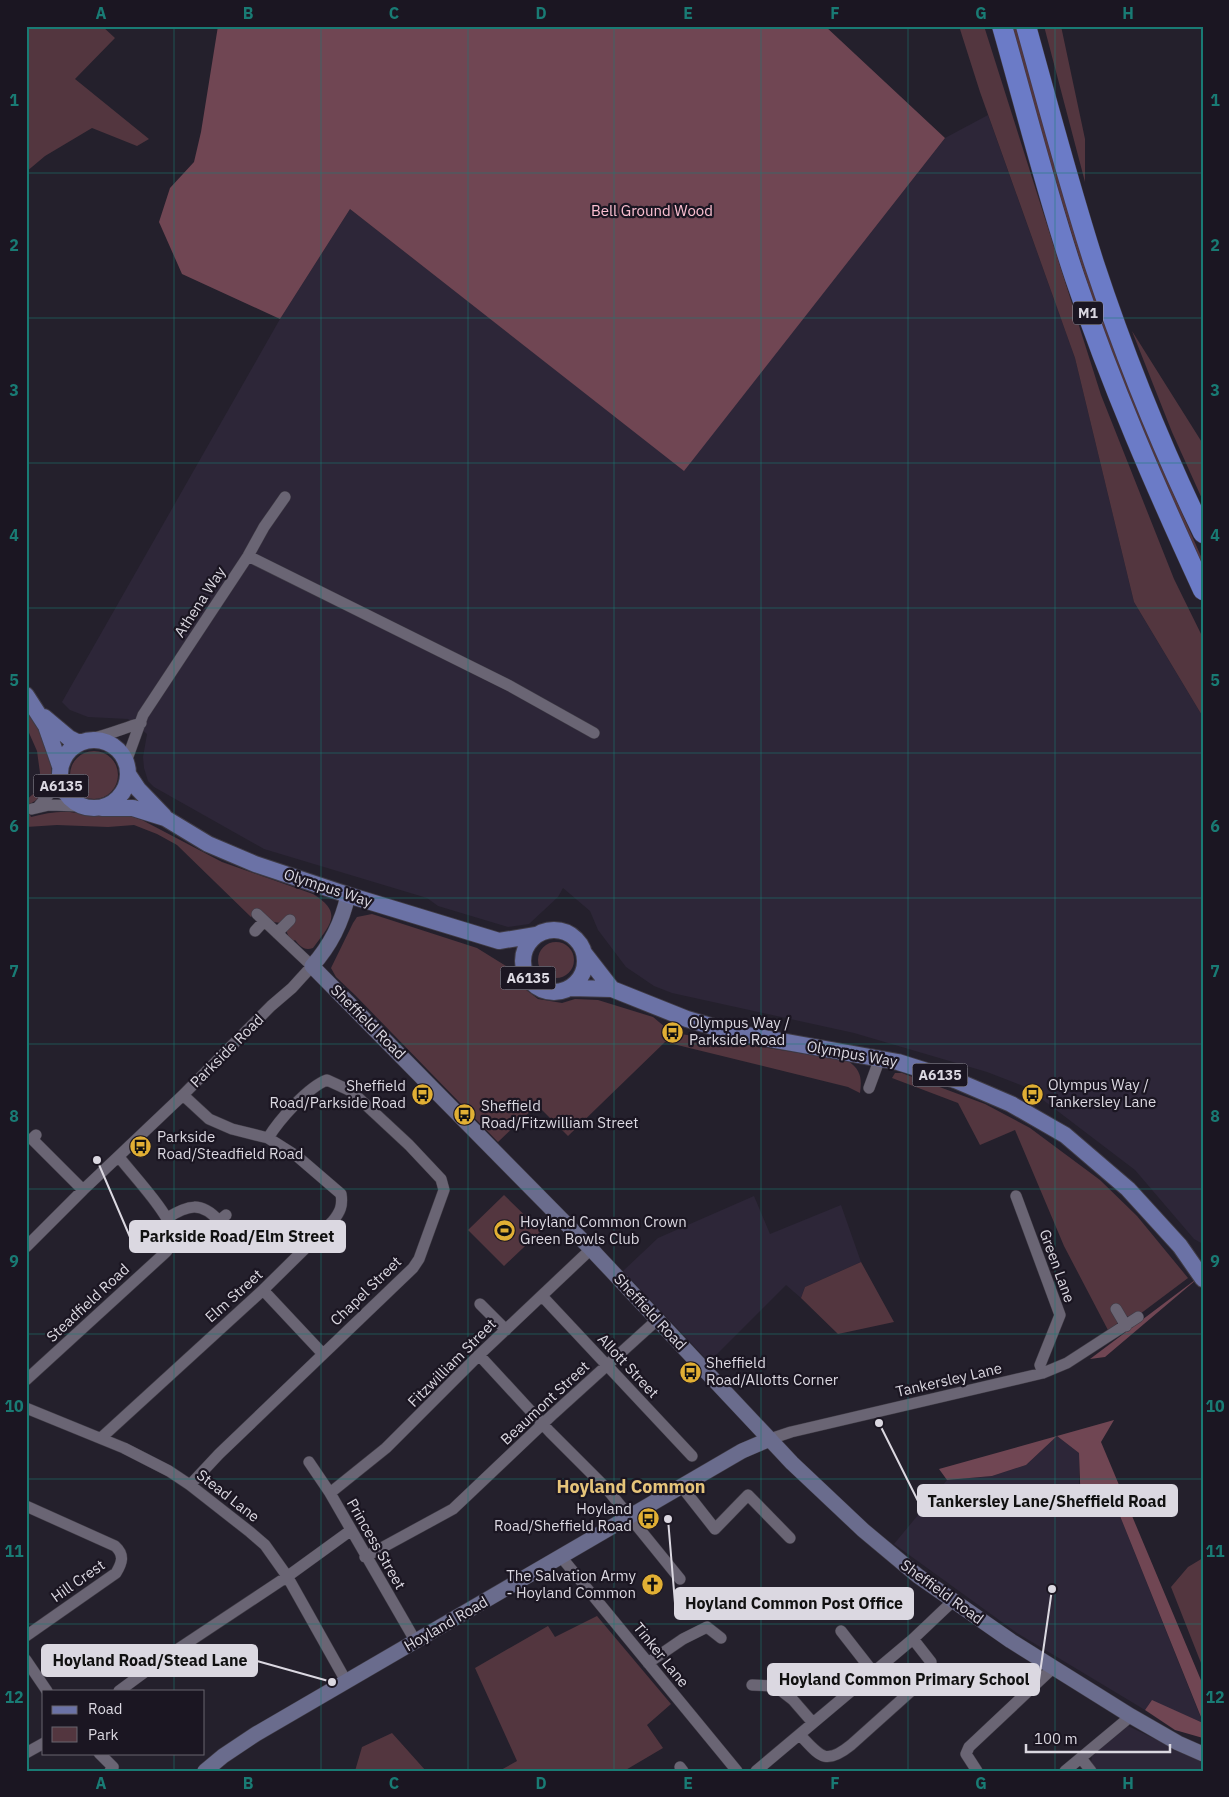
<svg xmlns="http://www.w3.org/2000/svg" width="1229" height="1797" font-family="'IBM Plex Sans',sans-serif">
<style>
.built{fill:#2d2638}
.green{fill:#53363f}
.forest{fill:#704653}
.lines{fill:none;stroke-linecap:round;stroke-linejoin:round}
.street-casing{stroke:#3f3b45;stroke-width:12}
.secondary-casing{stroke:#3f3b45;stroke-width:16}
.primary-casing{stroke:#3f3b45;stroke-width:18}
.highway-casing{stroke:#3f3b45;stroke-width:21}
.street{stroke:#6a6574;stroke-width:11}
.secondary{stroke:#6a6c8d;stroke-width:15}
.primary{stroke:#6b72a6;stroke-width:16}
.highway{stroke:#6b7bc7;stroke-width:20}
.grid{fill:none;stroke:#197b74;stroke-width:1;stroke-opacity:0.55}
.labels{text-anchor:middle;stroke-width:4.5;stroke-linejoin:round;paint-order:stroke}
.shield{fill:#1b1622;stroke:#a19ea8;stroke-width:1}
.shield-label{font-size:14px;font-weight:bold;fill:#dbd8e1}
.park-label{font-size:15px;fill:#fcc0d2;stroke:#1b1622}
.street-label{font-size:15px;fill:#dbd8e1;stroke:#1b1622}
.poi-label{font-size:15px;fill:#dbd8e1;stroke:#1b1622;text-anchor:start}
.quarter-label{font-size:18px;font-weight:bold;fill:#e6c47a;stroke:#1b1622}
.leader{fill:none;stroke:#dbd8e1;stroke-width:2}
.callout-dot{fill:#dbd8e1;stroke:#1b1622;stroke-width:2}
.callout{fill:#dbd8e1;stroke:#dbd8e1;stroke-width:2}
.callout-label{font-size:16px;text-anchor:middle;font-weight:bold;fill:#111}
.neatline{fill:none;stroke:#197b74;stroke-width:2}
.grid-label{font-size:16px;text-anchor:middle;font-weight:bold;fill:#197b74}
</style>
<rect width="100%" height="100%" fill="#24202c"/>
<path class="built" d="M988,115L1075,358L1134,602L1203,717V1244L1194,1239L1135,1170L1026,1087L987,1072L854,1033L672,993L654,986L626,967L598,930L590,911L563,888L558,897L529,924L508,927L438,906L427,898L264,849L154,787L148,781L144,768L143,757L147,734L128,719L88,717L70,710L62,702L280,319L350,209L684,470L945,138Z
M754,1196L770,1234L841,1205L861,1262L805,1287L801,1298L786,1285L709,1362L623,1271L658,1238Z
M1057,1436L1079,1453V1485L1081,1510L1118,1511L1203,1723L1152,1701L1145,1710L1017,1633L894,1544L947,1480L992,1476L1026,1465Z
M1128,1726L1203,1762V1771H1098L1091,1763L1092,1756Z"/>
<path class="green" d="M26,26H102L115,38L75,79L149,139L137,146L92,128L45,156L26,172Z
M959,26H984L1101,395L1174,579L1203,638V717L1134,602L1075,358L980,92Z
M1011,26H1016C1045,129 1073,233 1109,334C1136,411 1170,485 1203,561V571C1175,506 1145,442 1120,376C1077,262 1045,144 1011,26Z
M1044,26H1061L1085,139V182Z
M1132,331L1203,444V501L1172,432Z
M26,702C37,716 40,723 45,740C54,768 57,791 26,806L31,817C44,814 57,811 70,812C79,813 86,815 94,815C106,815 117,812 129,813L130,816L142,820L222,862L313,894C344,913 330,925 313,948C304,951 300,946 295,940L292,942C287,936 287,929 282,923L272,922L258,910L251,917L177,845L157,834L134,825L108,827L57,825L26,827V800L38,790L40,773L37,751L26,726Z
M70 775a24 24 0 1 1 48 0a24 24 0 1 1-48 0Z
M372,914L477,948L506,966L525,989L538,999L562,1003L575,999L598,1000L653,1017L665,1027L681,1034L848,1061C861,1070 862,1078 860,1093L848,1087L665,1042L568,1136L537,1105L498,1142L355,995L336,977L331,968L353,923L357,917Z
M538 960a18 18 0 1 1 36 0a18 18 0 1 1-36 0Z
M895,1073H902L985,1104L1030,1128L1100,1180L1137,1216L1188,1278L1136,1317L1124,1316C1118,1321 1115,1327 1109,1332L1064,1246L1015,1130L980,1145L958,1103L892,1078Z
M504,1195L541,1231L504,1266L468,1230Z
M861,1262L894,1322L838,1334L801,1298L805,1287Z
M1203,1558V1668L1171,1587L1188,1567Z
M597,1616L671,1704L647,1725L663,1748L624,1771H499L517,1761L475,1668L548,1626L555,1637Z
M392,1733L426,1771H355L362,1747Z"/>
<path class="forest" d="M218,26H825L945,138L684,471L350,209L280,319L182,274L159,222L170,188L194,162L201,132Z
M1203,1274L1105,1357L1090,1359Z
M1114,1420L1101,1442L1203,1685V1722L1118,1511L1081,1510L1079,1453L1057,1436L1026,1465L992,1476L947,1480L939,1469Z
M1152,1700L1203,1723V1738L1175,1730L1145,1710Z"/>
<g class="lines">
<defs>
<path id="street" d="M248,556L510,686L594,733
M90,739C108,735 124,728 141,723
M126,762L143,715L248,556L264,527L285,497
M38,807L50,793L59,775
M32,809L49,805L80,806
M255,931L264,921
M277,933L290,920
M869,1088L880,1058
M36,1135L32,1139L83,1190
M1016,1196L1060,1315L1040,1365L1043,1373
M167,1218C188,1205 201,1201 219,1221
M208,1230L226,1215
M26,1247L83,1190L183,1095L271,1006L292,988L312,966L257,914
M263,1290L323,1354
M542,1296L692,1456
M480,1304L506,1330
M1116,1309L1126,1326
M479,1355L550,1432L607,1489L680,1579
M26,1380L166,1252C170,1246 174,1241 173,1234C171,1215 132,1174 119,1157
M26,1408L124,1448L169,1471L190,1485L250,1532L265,1545L287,1576L346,1681
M101,1438L263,1290L333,1221C340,1212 343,1206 341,1194L298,1157L268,1138L232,1129L209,1119L183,1095
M770,1439L791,1432L1043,1373L1067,1363L1138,1317
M309,1462L330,1493L416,1642
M190,1485L219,1454L413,1268L419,1259L444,1190L441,1179L409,1145L351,1091L327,1080C308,1087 279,1120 268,1138
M682,1487L715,1529L748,1495L790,1538
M330,1493L386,1448L479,1355L591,1249
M26,1506L115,1546C125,1555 122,1563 116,1573L26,1636
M365,1557L453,1509L551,1416L657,1320
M562,1558L737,1771
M841,1631L873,1672
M26,1660L47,1691
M648,1663L683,1639L707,1627L721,1638
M752,1685L775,1686L793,1700L813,1723
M119,1691L157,1663L288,1576L350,1531
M800,1735C820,1756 825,1766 851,1745L929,1675L931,1662L913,1639
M26,1753L44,1743
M99,1753L113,1767L110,1771
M1081,1758L1091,1771
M680,1767L683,1771
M756,1771L913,1639L953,1601
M977,1771L966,1754L969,1747L1053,1668
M1065,1771L1131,1716"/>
<path id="secondary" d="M348,895C342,923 331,945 312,966L591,1249L792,1463L863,1530L918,1576L1011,1641L1131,1716L1178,1743L1203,1754
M205,1771L223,1756L256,1734L742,1451L770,1439"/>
<path id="primary" d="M26,695L46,726L60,766
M44,717L69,738L79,743
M60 774a34 34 0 1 1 68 0a34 34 0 1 1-68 0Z
M128,774L138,789L164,816
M102,808H133L165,818L208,844L255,864L348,895L499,941L536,935
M523 961a31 31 0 1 1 62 0a31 31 0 1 1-62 0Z
M584,953L612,989
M570,988L612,989L687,1019L731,1032L898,1062L955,1080L1011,1104L1065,1135L1128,1189L1180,1246L1203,1279"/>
<path id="highway" d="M1002,26C1026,110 1047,195 1075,278C1111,385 1156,488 1203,590
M1026,26C1048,105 1069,185 1094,263C1124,354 1161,446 1203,533"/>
</defs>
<use href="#street" class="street-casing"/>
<use href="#secondary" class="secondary-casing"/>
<use href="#primary" class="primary-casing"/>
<use href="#highway" class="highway-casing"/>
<use href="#street" class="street"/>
<use href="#secondary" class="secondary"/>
<use href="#primary" class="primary"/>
<use href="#highway" class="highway"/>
</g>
<path class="grid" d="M174,26V1691M321,26V1771M468,26V1771M614,26V1771M761,26V1771M908,26V1771M1055,26V1771M26,173H1203M26,318H1203M26,463H1203M26,608H1203M26,753H1203M26,898H1203M26,1044H1203M26,1189H1203M26,1334H1203M26,1479H1203M26,1624H1203M174,1753V1771"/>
<defs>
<symbol id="bus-disc" viewBox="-11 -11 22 22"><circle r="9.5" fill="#e1af34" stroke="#1b1622"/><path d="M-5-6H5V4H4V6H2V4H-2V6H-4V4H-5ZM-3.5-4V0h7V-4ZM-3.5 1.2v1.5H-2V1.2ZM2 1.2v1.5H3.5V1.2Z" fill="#111"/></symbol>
<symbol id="stadium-disc" viewBox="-11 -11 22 22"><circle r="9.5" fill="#e1af34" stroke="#1b1622"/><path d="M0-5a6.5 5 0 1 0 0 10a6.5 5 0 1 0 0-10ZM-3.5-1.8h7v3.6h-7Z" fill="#111"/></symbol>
<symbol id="church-disc" viewBox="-11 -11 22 22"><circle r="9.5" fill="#e1af34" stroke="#1b1622"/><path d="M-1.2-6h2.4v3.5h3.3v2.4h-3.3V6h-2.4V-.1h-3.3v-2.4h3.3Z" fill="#111"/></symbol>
</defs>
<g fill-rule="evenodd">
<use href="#bus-disc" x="660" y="1020" width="25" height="25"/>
<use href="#bus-disc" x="1020" y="1082" width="25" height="25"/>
<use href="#bus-disc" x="410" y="1082" width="25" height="25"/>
<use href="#bus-disc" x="452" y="1102" width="25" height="25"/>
<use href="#bus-disc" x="128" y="1134" width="25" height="25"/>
<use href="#stadium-disc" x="492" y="1218" width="25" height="25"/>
<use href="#bus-disc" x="678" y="1360" width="25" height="25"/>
<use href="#bus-disc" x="636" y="1506" width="25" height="25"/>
<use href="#church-disc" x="640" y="1572" width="25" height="25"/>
</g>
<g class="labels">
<g class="shield">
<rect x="1073" y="301.5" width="30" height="23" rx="4"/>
<rect x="33.5" y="774.5" width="55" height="23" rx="4"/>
<rect x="500.5" y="966.5" width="55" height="23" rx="4"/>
<rect x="912.5" y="1063.5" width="55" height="23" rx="4"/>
</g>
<g class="shield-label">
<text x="1088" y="318">M1</text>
<text x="61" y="791">A6135</text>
<text x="528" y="983">A6135</text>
<text x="940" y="1080">A6135</text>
</g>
<g class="park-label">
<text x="652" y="216">Bell Ground Wood</text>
</g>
<g class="street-label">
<text transform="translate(200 602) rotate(-57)" y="5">Athena Way</text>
<text transform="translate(328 888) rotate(18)" y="5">Olympus Way</text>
<text transform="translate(368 1022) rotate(45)" y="5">Sheffield Road</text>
<text transform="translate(227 1051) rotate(-45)" y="5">Parkside Road</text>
<text transform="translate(852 1054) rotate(10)" y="5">Olympus Way</text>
<text transform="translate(1057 1266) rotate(70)" y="5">Green Lane</text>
<text transform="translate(366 1291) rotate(-44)" y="5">Chapel Street</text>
<text transform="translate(234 1296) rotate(-42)" y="5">Elm Street</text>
<text transform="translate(88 1303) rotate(-43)" y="5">Steadfield Road</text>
<text transform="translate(650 1312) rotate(47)" y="5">Sheffield Road</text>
<text transform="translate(452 1363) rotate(-45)" y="5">Fitzwilliam Street</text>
<text transform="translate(628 1366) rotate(47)" y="5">Allott Street</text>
<text transform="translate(949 1380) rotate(-13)" y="5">Tankersley Lane</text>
<text transform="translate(545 1403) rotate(-43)" y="5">Beaumont Street</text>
<text transform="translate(228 1496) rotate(38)" y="5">Stead Lane</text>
<text transform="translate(376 1544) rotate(60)" y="5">Princess Street</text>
<text transform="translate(78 1581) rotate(-35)" y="5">Hill Crest</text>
<text transform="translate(942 1592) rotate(36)" y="5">Sheffield Road</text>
<text transform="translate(446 1624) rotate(-30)" y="5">Hoyland Road</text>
<text transform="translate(661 1655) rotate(51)" y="5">Tinker Lane</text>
</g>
<g class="poi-label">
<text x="689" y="1028">Olympus Way /<tspan x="689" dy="17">Parkside Road</tspan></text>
<text x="1048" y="1090">Olympus Way /<tspan x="1048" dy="17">Tankersley Lane</tspan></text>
<text x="406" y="1091" text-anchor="end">Sheffield<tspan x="406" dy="17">Road/Parkside Road</tspan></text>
<text x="481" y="1111">Sheffield<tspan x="481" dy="17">Road/Fitzwilliam Street</tspan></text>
<text x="157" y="1142">Parkside<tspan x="157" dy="17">Road/Steadfield Road</tspan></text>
<text x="520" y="1227">Hoyland Common Crown<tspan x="520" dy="17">Green Bowls Club</tspan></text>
<text x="706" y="1368">Sheffield<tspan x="706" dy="17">Road/Allotts Corner</tspan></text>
<text x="632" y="1514" text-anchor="end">Hoyland<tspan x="632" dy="17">Road/Sheffield Road</tspan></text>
<text x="636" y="1581" text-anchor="end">The Salvation Army<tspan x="636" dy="17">- Hoyland Common</tspan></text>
</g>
<g class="quarter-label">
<text x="631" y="1493">Hoyland Common</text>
</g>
</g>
<path class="leader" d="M97 1160L130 1237M879 1423L918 1501M668 1519L675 1603M332 1682L257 1661M1052 1589L1039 1680"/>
<g class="callout-dot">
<circle cx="97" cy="1160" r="5"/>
<circle cx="879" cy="1423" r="5"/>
<circle cx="668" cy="1519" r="5"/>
<circle cx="332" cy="1682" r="5"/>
<circle cx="1052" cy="1589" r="5"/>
</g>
<g class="callout">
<rect x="130" y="1221" width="215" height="31" rx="5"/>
<rect x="918" y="1485" width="259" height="31" rx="5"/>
<rect x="675" y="1588" width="238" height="31" rx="5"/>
<rect x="42" y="1645" width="215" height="31" rx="5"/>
<rect x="768" y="1664" width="271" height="31" rx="5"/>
</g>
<g class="callout-label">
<text x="237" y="1242">Parkside Road/Elm Street</text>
<text x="1047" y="1507">Tankersley Lane/Sheffield Road</text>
<text x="794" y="1609">Hoyland Common Post Office</text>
<text x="150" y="1666">Hoyland Road/Stead Lane</text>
<text x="904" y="1685">Hoyland Common Primary School</text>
</g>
<rect width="1229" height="1797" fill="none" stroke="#1b1622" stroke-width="55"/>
<rect x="42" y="1690" width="162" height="65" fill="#1b1622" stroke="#68646e"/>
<rect x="52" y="1706" width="25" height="8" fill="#6b72a6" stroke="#68646e"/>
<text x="88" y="1714" font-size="15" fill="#dbd8e1">Road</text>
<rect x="52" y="1727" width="25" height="15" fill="#53363f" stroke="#68646e"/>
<text x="88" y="1740" font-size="15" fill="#dbd8e1">Park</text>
<path d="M1026 1744v8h144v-8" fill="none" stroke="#dbd8e1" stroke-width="2.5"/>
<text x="1034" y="1744" font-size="15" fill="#dbd8e1" stroke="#1b1622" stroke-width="4" paint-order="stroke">100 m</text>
<rect x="28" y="28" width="1174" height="1742" class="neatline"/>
<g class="grid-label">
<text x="101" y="19">A</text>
<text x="248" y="19">B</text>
<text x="394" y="19">C</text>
<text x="541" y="19">D</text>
<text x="688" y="19">E</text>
<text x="835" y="19">F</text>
<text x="981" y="19">G</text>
<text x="1128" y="19">H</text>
<text x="14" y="106">1</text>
<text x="1215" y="106">1</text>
<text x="14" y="251">2</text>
<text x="1215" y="251">2</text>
<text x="14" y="396">3</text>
<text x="1215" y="396">3</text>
<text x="14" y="541">4</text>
<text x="1215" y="541">4</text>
<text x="14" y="686">5</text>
<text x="1215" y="686">5</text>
<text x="14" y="832">6</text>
<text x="1215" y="832">6</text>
<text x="14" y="977">7</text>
<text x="1215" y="977">7</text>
<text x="14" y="1122">8</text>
<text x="1215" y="1122">8</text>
<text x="14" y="1267">9</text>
<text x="1215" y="1267">9</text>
<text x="14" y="1412">10</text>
<text x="1215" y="1412">10</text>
<text x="14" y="1557">11</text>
<text x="1215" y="1557">11</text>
<text x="14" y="1703">12</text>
<text x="1215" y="1703">12</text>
<text x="101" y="1789">A</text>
<text x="248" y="1789">B</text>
<text x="394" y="1789">C</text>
<text x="541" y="1789">D</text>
<text x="688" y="1789">E</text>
<text x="835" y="1789">F</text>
<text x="981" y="1789">G</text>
<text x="1128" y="1789">H</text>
</g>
</svg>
